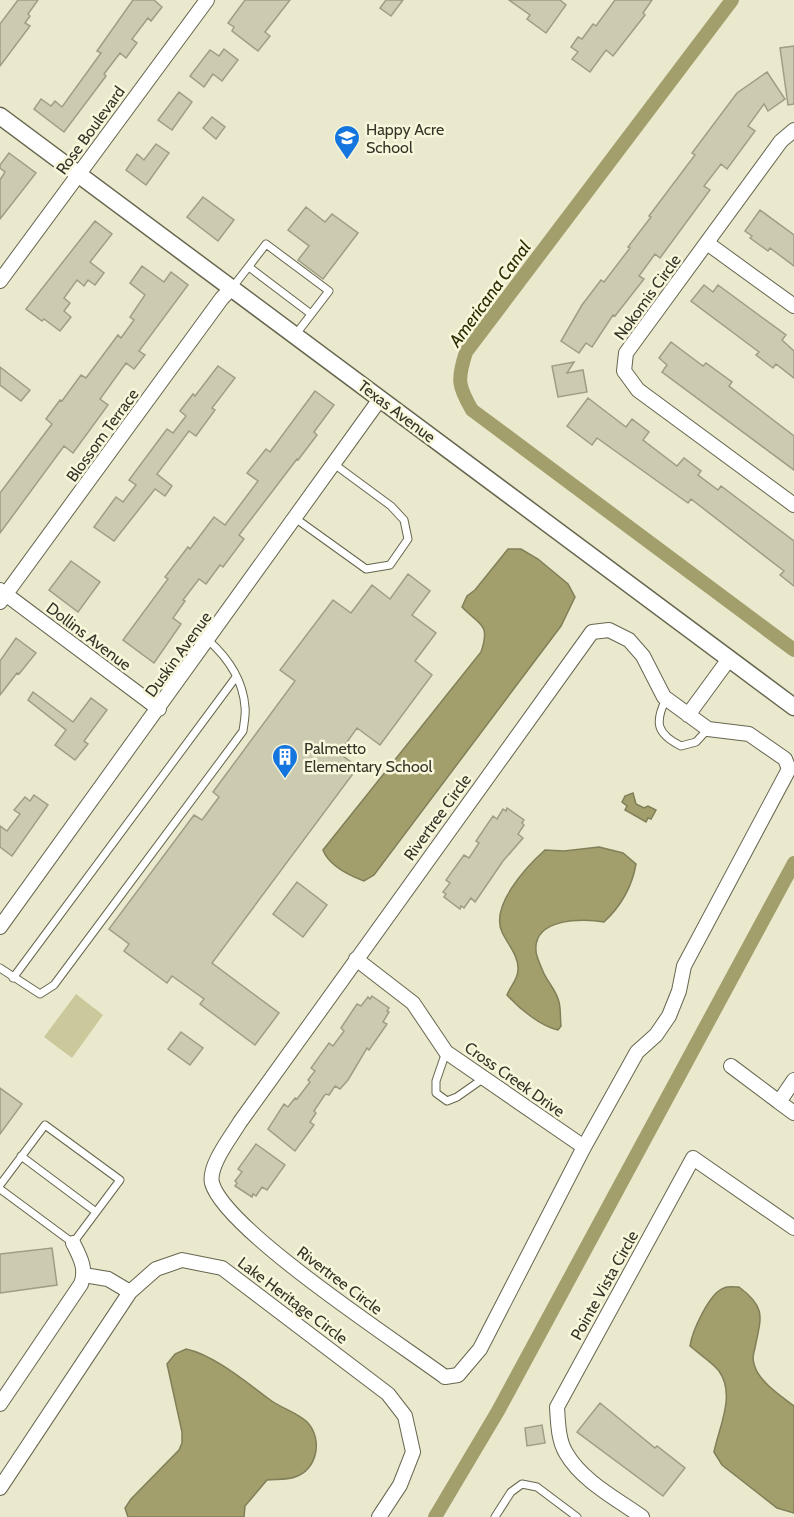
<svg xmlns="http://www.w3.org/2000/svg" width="794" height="1517" font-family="Cabin,sans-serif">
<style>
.green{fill:#cbc99c}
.water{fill:#a29f6c;stroke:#817f58;stroke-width:1.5}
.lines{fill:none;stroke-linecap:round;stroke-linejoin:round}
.canal{stroke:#a29f6c;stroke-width:14}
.building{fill:#cccbb1;stroke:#9f9e85;stroke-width:1.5}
.service-casing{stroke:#67664f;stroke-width:9}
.minor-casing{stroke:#67664f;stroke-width:16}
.tertiary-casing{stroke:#67664f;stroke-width:19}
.service{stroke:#fff;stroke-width:7}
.minor{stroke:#fff;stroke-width:14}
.tertiary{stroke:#fff;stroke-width:16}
.labels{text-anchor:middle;stroke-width:5;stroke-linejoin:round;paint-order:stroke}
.poi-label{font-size:16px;fill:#343429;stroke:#f8f7db;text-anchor:start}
.street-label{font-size:16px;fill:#343429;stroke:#f8f7db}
.water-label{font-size:18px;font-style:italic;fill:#2e2b00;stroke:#f8f7db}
</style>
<rect width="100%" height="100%" fill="#eae9ce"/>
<path class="green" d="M76,994L103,1015L72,1058L44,1037Z"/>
<path class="water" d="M508,549H521L538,559L568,584L575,597L561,626L374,875L364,881C348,875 329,866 323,850L481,652C491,623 479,625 462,607L467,596L475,590Z
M633,793L636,804L644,808L648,806L656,810L651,819L648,818L646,822L625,810L627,806L622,802L625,796Z
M599,847L623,853L636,864C632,887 621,906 604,922C583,918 533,918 536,951C536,956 540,964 542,969C546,981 556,989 559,1002C561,1010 560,1018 561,1026L558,1030C540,1026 520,1009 507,995C510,987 518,979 518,970C519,956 508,945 502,932C490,906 526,867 545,850L564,851Z
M739,1287C767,1308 761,1317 755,1348C753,1355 752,1360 755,1367C760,1382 781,1396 794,1406V1513L777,1508L722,1465L714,1452C719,1427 736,1395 719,1371C712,1362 699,1354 690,1346C692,1332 709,1293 724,1288C728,1286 734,1287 739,1287Z
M186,1349C214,1355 246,1382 269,1399C280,1408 299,1413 308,1423C323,1440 317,1470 295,1477C287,1480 276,1479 267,1480L245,1506L244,1517H128L125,1508L131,1499L179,1450L182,1443V1432L167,1364L175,1354Z"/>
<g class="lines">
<path class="canal" d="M732,0L466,352C457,380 458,386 472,410L794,650
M435,1517L498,1411L794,863"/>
</g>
<path class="building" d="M18,0H38L28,14L30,16L25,23L30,26L0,66V24Z
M133,0H154L162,7L151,21L148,18L132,39L137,43L126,58L120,53L104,74L106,76L64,132L34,109L41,99L51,106L55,101L62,107L101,53L97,51Z
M245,0H290L265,32L270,36L258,51L232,31L234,27L228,23Z
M386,0H403L391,16L380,8Z
M509,0H560L566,5L546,33L527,19L530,15Z
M615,0H652L643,13L645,15L613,56L606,50L590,72L572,59L578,52L571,47L578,37L582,39L593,24L596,26Z
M794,46V104L788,105L780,48Z
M224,49L238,60L222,81L213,74L204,87L190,76L210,50L219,56Z
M767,72L785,99L768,111L764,104L748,126L755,131L727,169L721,164L704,186L710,190L660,258L655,254L639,276L644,279L615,316L613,315L592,347L586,343L579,353L561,341L582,305L601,280L604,282L630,248L628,247L651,217L649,216L695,155L692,153L737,93Z
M179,92L192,102L172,130L158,120Z
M212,117L225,127L216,139L203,128Z
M156,144L169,153L146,185L126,170L137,154L144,160Z
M9,153L36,173L0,219V180L5,172L0,168V165Z
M203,197L234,220L218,241L187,217Z
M306,207L325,222L332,214L358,233L323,279L298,260L309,246L288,230Z
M760,210L794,235V266L770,248L768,251L750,238L752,236L745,231Z
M95,221L112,234L90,262L104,273L95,285L88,280L84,286L77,280L64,298L70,303L64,311L71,317L60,331L44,319L42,321L26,309Z
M142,266L164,282L171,272L188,285L139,351L145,355L134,369L126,363L100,399L108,405L73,453L64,446L0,533V493L52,424L46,419L60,400L62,401L81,375L86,378L118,335L121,338L134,320L130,317L145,295L130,283Z
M704,285L713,292L718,285L786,335L782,340L794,351V378L776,364L773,368L756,355L759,352L691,301Z
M671,342L703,366L706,363L732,382L729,386L794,436V470L662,372L667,365L659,358Z
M574,362L567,373L583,370L587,392L558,397L552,366Z
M218,366L235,378L212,408L215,410L196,436L189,431L157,474L172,486L165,496L155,489L114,541L94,527L116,497L123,502L136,485L129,480L167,429L173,433L186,416L180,411L193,394L195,396Z
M0,367L30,390L21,401L0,385Z
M315,391L334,405L314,432L317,435L298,460L297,459L239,535L244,539L223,567L220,565L206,584L199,579L183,600L185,601L173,618L181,624L154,663L123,640L168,579L165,577L188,547L190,549L214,517L225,525L258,481L247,473L266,449L270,452Z
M588,398L626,427L632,419L649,432L643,440L677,466L684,458L701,471L698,475L718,490L721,486L794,541V586L780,575L784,571L691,499L688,503L597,438L592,445L567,426Z
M71,561L100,582L78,612L49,590Z
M408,574L430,591L412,615L436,633L415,661L432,675L380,745L357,728L339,753L358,767L212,963L279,1013L255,1045L200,1004L204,999L172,976L167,983L124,951L129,944L109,929L194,815L202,820L219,797L213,792L295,681L280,670L333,600L351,613L372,585L390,599Z
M16,638L36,653L19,674L17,673L0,695V661Z
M33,692L73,722L91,698L107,710L84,741L88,744L75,760L55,745L66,730L28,700Z
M34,795L48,805L12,856L0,847V826L7,831L20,814L14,810L25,797L30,801Z
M507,808L524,820L522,823L524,825L518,834L523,838L503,861L475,902L471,898L464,908L461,906L460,909L444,897L446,894L443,892L450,883L446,880L464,855L469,858L479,843L476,841L493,816L497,819L503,809L506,811Z
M297,882L327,905L303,937L273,914Z
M372,996L389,1008L387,1011L389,1012L383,1022L387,1024L369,1050L367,1048L348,1080L340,1089L335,1086L329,1095L326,1094L324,1096L314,1111L316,1113L310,1122L314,1125L295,1151L268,1129L284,1104L288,1107L295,1098L297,1099L310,1082L308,1080L315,1071L311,1068L329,1043L333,1046L344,1031L341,1028L357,1004L361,1006L368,997L370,999Z
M181,1032L203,1048L190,1065L168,1049Z
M0,1088L22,1104L0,1134Z
M256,1144L285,1165L267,1190L262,1187L256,1196L253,1194L252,1197L235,1186L237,1183L235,1181L242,1172L238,1169Z
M52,1248L57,1285L0,1293V1254Z
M600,1403L655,1448L657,1446L685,1468L663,1496L577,1432Z
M542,1425L545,1443L527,1446L525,1428Z"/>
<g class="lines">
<defs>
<path id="service" d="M249,267L311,314
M232,288L266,244L329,291L296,334
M295,518L366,569L390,565L408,539L404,520L391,506L334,464
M666,699C654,723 657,734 681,746L696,742L708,729
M0,968L40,994L54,985L243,731C244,723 246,714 245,707C243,680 227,657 208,640
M13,978L236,677
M446,1052L436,1081V1093L447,1101L457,1097L484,1078
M21,1156L96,1212
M0,1185L45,1125L120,1180L73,1243L0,1189
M495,1517L511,1492L522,1484L537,1487L577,1517"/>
<path id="minor" d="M794,130L781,141L626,353L624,371L638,390L794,505
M707,243L794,306
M0,281L207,0
M0,590L159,709
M0,602L222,298L232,288
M609,630L629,640L643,656L664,697L708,729L749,734L785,759L789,769L684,966L679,991L669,1016L656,1035L637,1052L584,1147L480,1349L458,1375L445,1377C399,1343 225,1230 212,1183C208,1166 231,1137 240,1122L592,632Z
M688,715L729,659
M0,927L380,399
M356,959L413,1003L446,1052L584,1147
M731,1066L779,1102
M794,1080L779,1102L794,1113
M84,1275L108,1279L130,1292
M0,1404L81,1284C87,1269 80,1257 73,1243
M0,1488L130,1292L156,1269L182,1260L222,1268L388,1394L405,1416L413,1452L400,1485L379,1517
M642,1517C617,1499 582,1481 566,1453C558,1440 558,1421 557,1407L693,1158L794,1228"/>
<path id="tertiary" d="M0,116L794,707"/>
</defs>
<use href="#service" class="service-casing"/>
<use href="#minor" class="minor-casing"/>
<use href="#tertiary" class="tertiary-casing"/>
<use href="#service" class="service"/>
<use href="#minor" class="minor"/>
<use href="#tertiary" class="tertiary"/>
</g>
<defs>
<symbol id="school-pin" viewBox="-11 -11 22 30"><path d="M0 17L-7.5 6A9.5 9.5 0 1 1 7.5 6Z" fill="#1575de" stroke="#f8f7db"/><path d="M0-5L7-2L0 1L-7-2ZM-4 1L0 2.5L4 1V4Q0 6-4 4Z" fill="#fff"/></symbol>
<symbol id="building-pin" viewBox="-11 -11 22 30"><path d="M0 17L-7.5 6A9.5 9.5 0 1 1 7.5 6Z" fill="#1575de" stroke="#f8f7db"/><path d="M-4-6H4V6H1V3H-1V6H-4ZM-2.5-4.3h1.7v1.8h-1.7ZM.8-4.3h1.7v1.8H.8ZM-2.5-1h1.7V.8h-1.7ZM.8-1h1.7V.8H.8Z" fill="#fff"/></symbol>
</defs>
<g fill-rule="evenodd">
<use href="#school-pin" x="332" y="123" width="30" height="40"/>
<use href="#building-pin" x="270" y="742" width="30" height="40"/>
</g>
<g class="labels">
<g class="poi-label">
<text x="366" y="135">Happy Acre<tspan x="366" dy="18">School</tspan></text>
<text x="304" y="754">Palmetto<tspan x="304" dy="18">Elementary School</tspan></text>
</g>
<g class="street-label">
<text transform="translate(90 130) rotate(-54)" y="6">Rose Boulevard</text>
<text transform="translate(647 297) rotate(-54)" y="6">Nokomis Circle</text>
<text transform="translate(397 411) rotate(37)" y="6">Texas Avenue</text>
<text transform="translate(102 435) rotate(-54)" y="6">Blossom Terrace</text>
<text transform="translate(89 636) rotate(37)" y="6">Dollins Avenue</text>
<text transform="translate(178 654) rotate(-54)" y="6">Duskin Avenue</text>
<text transform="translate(437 817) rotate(-54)" y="6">Rivertree Circle</text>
<text transform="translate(515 1079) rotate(35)" y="6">Cross Creek Drive</text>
<text transform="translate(340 1280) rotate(37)" y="6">Rivertree Circle</text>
<text transform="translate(604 1285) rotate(-61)" y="6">Pointe Vista Circle</text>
<text transform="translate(293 1300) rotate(37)" y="6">Lake Heritage Circle</text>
</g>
<g class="water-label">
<text transform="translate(490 294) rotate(-54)" y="6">Americana Canal</text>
</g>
</g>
</svg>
